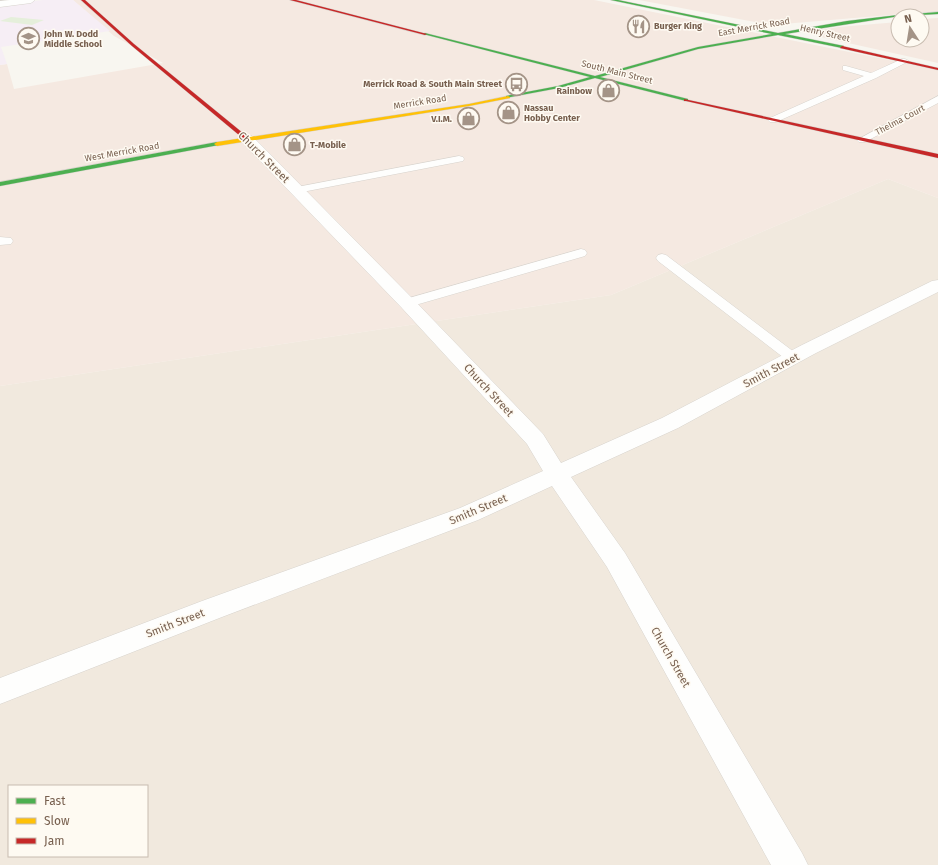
<svg xmlns="http://www.w3.org/2000/svg" width="938" height="865" font-family="'Fira Sans',sans-serif">
<style>
.residential{fill:#f1e9de;fill-rule:evenodd}
.commercial{fill:#f5e9e1}
.education{fill:#f6eef5}
.green{fill:#e5efdb}
.lines{fill:none;stroke-linecap:round;stroke-linejoin:round}
.lane-casing{stroke:#d7d3cd;stroke-width:1}
.street-casing{stroke:#d7d3cd;stroke-width:1}
.fast-casing{stroke:#d8d3cd;stroke-width:1}
.slow-casing{stroke:#d8d3cd;stroke-width:1}
.jam-casing{stroke:#d8d3cd;stroke-width:1}
.lane{fill:#fefefd;fill-rule:evenodd}
.street{fill:#fefefd;fill-rule:evenodd}
.fast{fill:#4caf50;fill-rule:evenodd}
.slow{fill:#ffc107;fill-rule:evenodd}
.jam{fill:#c62828;fill-rule:evenodd}
.labels{text-anchor:middle;stroke-width:3;stroke-linejoin:round;paint-order:stroke}
.far-poi-label{font-size:9px;font-weight:bold;fill:#775f4e;stroke:#fefaf2;text-anchor:start}
.far-street-label{font-size:9px;fill:#775f4e;stroke:#fefaf2}
.street-label{font-size:11px;fill:#775f4e;stroke:#fefaf2}
</style>
<rect width="100%" height="100%" fill="#f8f6f0"/>
<path class="residential" d="M888,179L938,198V865H0V386L611,295ZM9,786H147V856H9Z"/>
<path class="commercial" d="M73,0H594L938,70V198L888,179L611,295L0,386V65L7,64L14,89L163,63L114,36Z
M639,0H938V11L771,25Z
M938,18V63L821,37L814,31L839,27L898,22V40H922V19Z"/>
<path class="education" d="M43,0H73L110,31L1,47L7,64L0,65V5Z"/>
<path class="green" d="M11,17L44,20L32,25L0,21Z"/>
<g class="lines">
<defs>
<path id="lane" d="M902,59H905L909,61L876,78L776,122H770L768,120L770,118L864,76L843,70V66H846L871,73Z
M938,96V103L865,142H859L857,140Z
M459,156L463,157L464,159L463,161L297,193L292,190L297,187Z
M0,237L11,238L13,241L11,244L0,245Z
M581,249L585,250L587,253L585,256L412,306H402L400,303L402,300Z
M662,254L666,255L798,355L800,358L798,361L793,362L788,361L658,261L656,258L658,255Z"/>
<path id="street" d="M10,0H35L31,3L0,7V1Z
M247,135L252,136L413,299L543,434L561,463L662,418L802,345L932,281L938,280V292L816,353L678,428L571,477L625,553L802,853L808,865H771L607,567L552,486L478,520L222,617L0,704V678L202,601L460,508L543,471L527,444L401,307L242,142L240,139L242,136Z"/>
<path id="fast" d="M611,0H618L778,33L847,21L898,15L900,16L785,34L844,46L842,48L778,35L698,49L600,77L688,99V101H686L595,78L559,88L506,98V96L558,86L590,77L423,34L425,33L595,76L698,47L772,34Z
M938,12V14L900,16L902,15Z
M217,142L219,143V145L0,186V182Z"/>
<path id="slow" d="M508,96L510,97V98L469,106L217,146L214,144L217,142L469,104Z"/>
<path id="jam" d="M81,0H85L134,44L249,138V140H245L132,46Z
M290,0H296L427,34L425,35Z
M842,46L938,68V70L840,48Z
M684,99L938,154V158L686,101H684Z"/>
</defs>
<use href="#lane" class="lane-casing"/>
<use href="#street" class="street-casing"/>
<use href="#fast" class="fast-casing"/>
<use href="#slow" class="slow-casing"/>
<use href="#jam" class="jam-casing"/>
<use href="#lane" class="lane"/>
<use href="#street" class="street"/>
<use href="#fast" class="fast"/>
<use href="#slow" class="slow"/>
<use href="#jam" class="jam"/>
</g>
<defs>
<symbol id="restaurant-ring" viewBox="-11 -11 22 22"><circle r="9.5" fill="#fefaf2" stroke="#a49487" stroke-width="1.5"/><path d="M-5-6h1v4h1v-4h1v4h1v-4h1v5L-1.5 .5V6h-2V.5L-5-1ZM5-6V6H3V1.5H1.5Q1.5-4 5-6Z" fill="#a49487"/></symbol>
<symbol id="school-ring" viewBox="-11 -11 22 22"><circle r="9.5" fill="#fefaf2" stroke="#a49487" stroke-width="1.5"/><path d="M0-5L7-2L0 1L-7-2ZM-4 1L0 2.5L4 1V4Q0 6-4 4Z" fill="#a49487"/></symbol>
<symbol id="bus-ring" viewBox="-11 -11 22 22"><circle r="9.5" fill="#fefaf2" stroke="#a49487" stroke-width="1.5"/><path d="M-5-6H5V4H4V6H2V4H-2V6H-4V4H-5ZM-3.5-4V0h7V-4ZM-3.5 1.2v1.5H-2V1.2ZM2 1.2v1.5H3.5V1.2Z" fill="#a49487"/></symbol>
<symbol id="shop-ring" viewBox="-11 -11 22 22"><circle r="9.5" fill="#fefaf2" stroke="#a49487" stroke-width="1.5"/><path d="M-5-2.5h2.3a2.7 3.5 0 0 1 5.4 0H5L5.5 6h-11ZM-1.5-2.5h3a1.5 2.3 0 0 0-3 0Z" fill="#a49487"/></symbol>
</defs>
<g fill-rule="evenodd">
<use href="#restaurant-ring" x="626" y="14" width="25" height="25"/>
<use href="#school-ring" x="16" y="26" width="25" height="25"/>
<use href="#bus-ring" x="504" y="72" width="25" height="25"/>
<use href="#shop-ring" x="596" y="78" width="25" height="25"/>
<use href="#shop-ring" x="496" y="100" width="25" height="25"/>
<use href="#shop-ring" x="456" y="106" width="25" height="25"/>
<use href="#shop-ring" x="282" y="132" width="25" height="25"/>
</g>
<g class="labels">
<g class="far-poi-label">
<text x="654" y="29">Burger King</text>
<text x="44" y="37">John W. Dodd<tspan x="44" dy="10">Middle School</tspan></text>
<text x="502" y="87" text-anchor="end">Merrick Road &amp; South Main Street</text>
<text x="592" y="94" text-anchor="end">Rainbow</text>
<text x="524" y="111">Nassau<tspan x="524" dy="10">Hobby Center</tspan></text>
<text x="452" y="122" text-anchor="end">V.I.M.</text>
<text x="310" y="148">T-Mobile</text>
</g>
<g class="far-street-label">
<text transform="translate(754 27) rotate(-10)" y="3">East Merrick Road</text>
<text transform="translate(825 33) rotate(13)" y="3">Henry Street</text>
<text transform="translate(617 72) rotate(14)" y="3">South Main Street</text>
<text transform="translate(420 102) rotate(-9)" y="3">Merrick Road</text>
<text transform="translate(900 120) rotate(-28)" y="3">Thelma Court</text>
<text transform="translate(122 152) rotate(-10)" y="3">West Merrick Road</text>
</g>
<g class="street-label">
<text transform="translate(264 157) rotate(45)" y="4">Church Street</text>
<text transform="translate(771 370) rotate(-28)" y="4">Smith Street</text>
<text transform="translate(489 390) rotate(47)" y="4">Church Street</text>
<text transform="translate(478 509) rotate(-23)" y="4">Smith Street</text>
<text transform="translate(175 623) rotate(-21)" y="4">Smith Street</text>
<text transform="translate(671 657) rotate(60)" y="4">Church Street</text>
</g>
</g>
<rect x="8" y="785" width="140" height="72" fill="#fefaf2" stroke="#c8bcb0"/>
<rect x="16" y="798" width="20" height="6" fill="#4caf50" stroke="#c8bcb0"/>
<text x="44" y="805" font-size="12" fill="#775f4e">Fast</text>
<rect x="16" y="818" width="20" height="6" fill="#ffc107" stroke="#c8bcb0"/>
<text x="44" y="825" font-size="12" fill="#775f4e">Slow</text>
<rect x="16" y="838" width="20" height="6" fill="#c62828" stroke="#c8bcb0"/>
<text x="44" y="845" font-size="12" fill="#775f4e">Jam</text>
<g transform="translate(910 28) rotate(348)"><circle r="19" fill="#fefaf2" stroke="#c8bcb0"/>
<path d="M0-3L7 15L0 10L-7 15Z" fill="#a49487"/>
<text y="-6" font-size="11" font-weight="bold" text-anchor="middle" fill="#775f4e">N</text>
</g>
</svg>
